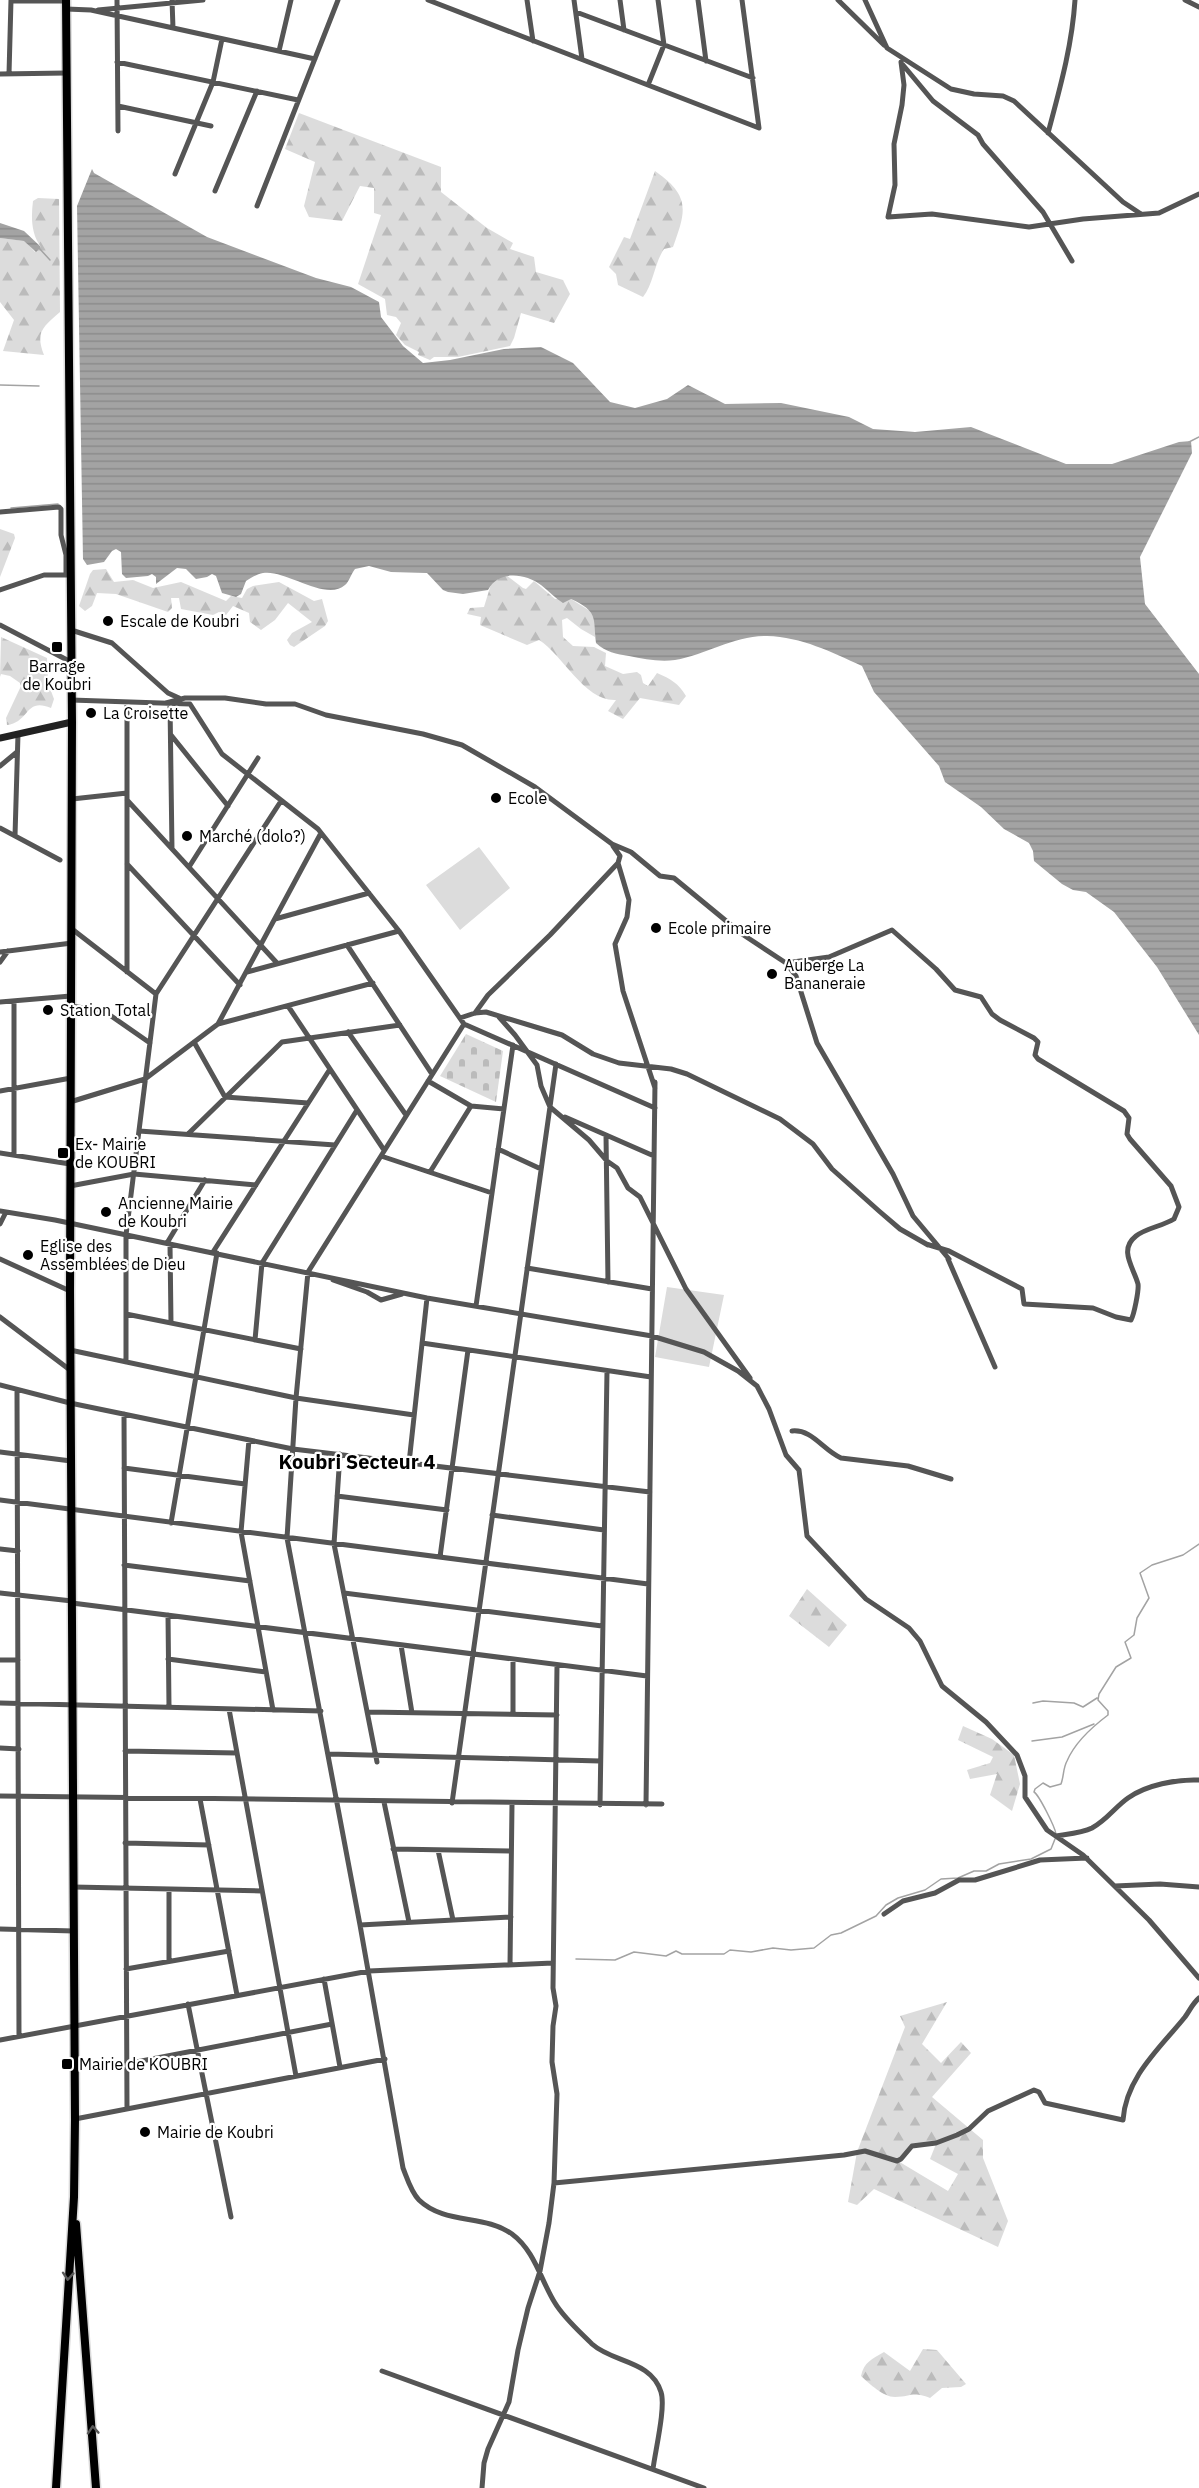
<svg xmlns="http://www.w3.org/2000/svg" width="1199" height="2488" font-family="'IBM Plex Sans',sans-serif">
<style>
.grass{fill:#dcdcdc}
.forest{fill:url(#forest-firs);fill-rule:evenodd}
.cemetery{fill:url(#cemetery-stones)}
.water{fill:url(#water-rules)}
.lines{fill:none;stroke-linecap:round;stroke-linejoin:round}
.stream{stroke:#a3a3a3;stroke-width:1.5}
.trunk-casing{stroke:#dbdbdb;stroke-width:11}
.minor{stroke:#555;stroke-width:5}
.secondary{stroke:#222;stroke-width:7}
.trunk{stroke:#000;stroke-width:8}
.oneway{stroke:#595959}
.poi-dot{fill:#000;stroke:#fff;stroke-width:2}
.labels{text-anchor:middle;stroke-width:4.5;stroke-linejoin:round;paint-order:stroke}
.poi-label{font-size:16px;fill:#000;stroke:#fff;text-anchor:start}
.quarter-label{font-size:20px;font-weight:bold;fill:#000;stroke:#fff}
</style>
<defs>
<pattern id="forest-firs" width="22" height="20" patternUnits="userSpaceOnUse" patternTransform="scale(1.5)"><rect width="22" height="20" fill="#dcdcdc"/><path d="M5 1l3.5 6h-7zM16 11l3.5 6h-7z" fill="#bbb"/></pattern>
<pattern id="cemetery-stones" width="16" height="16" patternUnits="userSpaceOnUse" patternTransform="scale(1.5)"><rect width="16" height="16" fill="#dcdcdc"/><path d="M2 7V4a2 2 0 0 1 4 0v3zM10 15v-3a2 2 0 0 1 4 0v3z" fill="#bbb"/></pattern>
<pattern id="water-rules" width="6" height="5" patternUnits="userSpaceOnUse" patternTransform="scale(1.5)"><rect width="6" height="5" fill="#a3a3a3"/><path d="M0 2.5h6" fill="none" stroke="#8b8b8b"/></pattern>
</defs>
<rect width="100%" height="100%" fill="#fff"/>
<path class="grass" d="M479,847L510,888L460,930L426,885Z
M667,1287L724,1295L709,1367L655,1357Z"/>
<path class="forest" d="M299,113L441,167V192L487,228L513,243L510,249L534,257L536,272L563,280L570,294L554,323L521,313L514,338L510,346L458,357H434L430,360L418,355L419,352L405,345L396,335L401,323L396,317L387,315L385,299L358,284L381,215L374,213V188L360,186L342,221L309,217L304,206L315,162L285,149Z
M655,171C691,196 686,211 673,247L664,249C654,264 654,283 643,297L618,285L616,274L609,267L624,237L630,239Z
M38,198L59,199L60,312C43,327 35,332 44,355L3,351L14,320L0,302V238L25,241L35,252L41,247C31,234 31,217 33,201Z
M0,529L14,534L15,538L0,577Z
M106,569L114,582L133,580L153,588L181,582L226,601L231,596L242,598L247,589L253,586L279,582L314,601L322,599L328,621L325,626L294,647L290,645L287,640L292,633L312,622L288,603L275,620L261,630L250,622L249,613L233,606L226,615L219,612L213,615L181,609L179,598H171L172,608L168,612L116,594L97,593L92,606L85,611L79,606L90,574L93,570Z
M506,575L523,588L526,589L534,581L555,599H571L590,611L595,619V637L581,629L567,618L562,620L563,637L573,646L594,647L606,653L605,666L623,674L637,672L641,675L643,683L648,686L657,673C671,679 678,683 686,696L679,705L640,698L623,719L608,711L616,700C585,702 563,655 539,640L527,645L480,625L481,617L467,614L470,608L484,607L492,581Z
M1,637L47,658L48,683L54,699L51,708C25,697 30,722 7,725L6,718L21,686L20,683L10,676L1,674L0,677Z
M807,1589L847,1625L829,1647L789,1616Z
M963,1726L992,1739L1014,1755L1020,1784L1012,1811L990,1795L997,1774L970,1779L967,1770L990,1763L993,1757L958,1740Z
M947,2002L922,2044L941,2063L961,2042L971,2053L932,2097L983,2140V2158L1008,2221L998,2247L874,2189L857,2205L848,2202L857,2152L905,2027L900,2016ZM916,2144H936L930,2159L958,2174L948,2191L898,2161Z
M923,2349L937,2350L966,2384L961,2387L942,2388L930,2398C912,2391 911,2397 895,2397C883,2397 870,2384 861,2376C864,2362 872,2359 884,2352L910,2371Z"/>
<path class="cemetery" d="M466,1034L503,1051L496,1102L440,1076Z"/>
<path class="water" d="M92,169L94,173L207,237L316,278L351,287L379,302L381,317L403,346L423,363L450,360L504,349L541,347L573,363L610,402L635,408L667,399L688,385L725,404L781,403L849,417L873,429L915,432L971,427L1066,464H1112L1179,442L1191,441L1192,453L1140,557L1145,604L1199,674V1035L1157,967L1114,912L1086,892L1073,890L1062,884L1034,861L1033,851L1029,843L1004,829L981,807L945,782L939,766L874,692L862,666C831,652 802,637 767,636C735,635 706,655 675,660C659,662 644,659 629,656C617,654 605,652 596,643C593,618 599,612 571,599L563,603C555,598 549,591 541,585C525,573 498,570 488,590L463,594L448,592L443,590L427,573L391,572L369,566L355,569C351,574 349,582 345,585C326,602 285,569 263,573C257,574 251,578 246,581L241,594L236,597L222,593L216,576L212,574L207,577L196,579L186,569L177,568L156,584V577L152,574L148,576L126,578L122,574L121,552L116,549L112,551L104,562L87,565L83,559L77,206Z
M0,223L24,231L41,247L36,252L24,241L0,238Z"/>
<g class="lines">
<path class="stream" d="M39,248L50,260
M0,385L39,386
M1189,442L1199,437
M11,508L58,504
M1033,1703L1043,1701L1074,1703L1083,1707L1097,1698
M1032,1741L1062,1737L1094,1724
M1056,1834C1055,1827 1039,1795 1034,1792L1035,1789L1043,1783L1050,1787L1061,1784C1064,1776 1063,1768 1067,1761C1075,1742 1092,1727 1108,1715V1711L1098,1700L1099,1694L1116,1667L1131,1658L1125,1642L1134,1635L1137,1618L1149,1598L1140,1573L1152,1565L1183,1555L1199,1544
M576,1959L615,1960L634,1952L666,1956L676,1951L682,1954H724L730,1950L751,1952L773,1948L791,1950L814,1948L831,1935L841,1933L876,1916L886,1905L898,1898L925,1890L941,1879L958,1878L974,1871H986L999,1864L1031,1859L1051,1849L1055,1839"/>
<defs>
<path id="trunk" d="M76,2224L96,2488
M56,2488L74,2197L75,2119L70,1291L72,722L66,0"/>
</defs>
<use href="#trunk" class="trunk-casing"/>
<path class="minor" d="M117,0L118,131
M172,0L173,28
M428,0L759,128L742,0
M527,0L533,41
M574,0L582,59
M620,0L624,30
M698,0L706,61
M838,0L884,45
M865,0L887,48L951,89L974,94L1003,96L1014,101L1123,202L1141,214
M1185,0L1199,7
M11,1H66
M66,9L91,10L315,59
M98,10L203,0
M576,12L753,78
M279,51L291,0
M117,62L298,100
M901,62L904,85L902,105L894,144L895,185L888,217L932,214L1029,227L1083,219L1159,213L1199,194
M903,65L933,101L978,135L983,144L1043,212L1072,261
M0,74L66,73
M9,74L11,0
M648,85L664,45L658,0
M118,106L211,126
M1048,133C1060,88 1072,46 1075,0
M175,174L213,82L222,39
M215,191L257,91
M257,206L338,0
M0,512L59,507L61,509V535L66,555V575
M0,590L44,575H68
M0,625L71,662
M71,630L112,643L168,693L179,698
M71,700L190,704L222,754L318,829L399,931L464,1024L655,1108
M166,703L185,698H225L266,704H295L326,715L423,734L462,745L535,787L612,844L631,852L660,876L674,878L742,934L786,963L796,976L817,1043L893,1174L913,1216L949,1259
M170,704L172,849
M171,735L228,806
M0,766L17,752
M72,799L127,793
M127,800L277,963
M0,828L60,860
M15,836L18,734
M618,863L629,900L627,917L615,944L623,991L655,1088
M127,864L240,985
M189,867L258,758
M275,919L369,893
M72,929L156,994
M347,945L432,1074
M0,952L72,943
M0,962L8,951
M786,963L829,957L892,930L936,969L955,990L981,997L992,1014L1000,1020L1034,1038L1038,1042L1035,1055L1038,1059L1124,1111L1129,1118L1127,1134L1130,1139L1171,1186L1179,1207L1174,1219C1163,1226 1146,1228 1136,1236C1118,1250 1134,1268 1138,1284C1139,1290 1134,1315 1131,1320L1116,1317L1093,1308L1024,1304L1022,1289L949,1251L926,1244
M127,972V702
M247,972L399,931
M14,1001V1155
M0,1002L71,996
M71,1006L104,1011L150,1043
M288,1006L384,1150
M475,1013L488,995L550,935L618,863L620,856L613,846
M499,1017L515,1035L537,1065L541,1086L550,1107L589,1140L607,1161L617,1168L628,1188L640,1197L686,1289L750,1378
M460,1018L475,1013L486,1012L552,1032L562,1035L593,1054L619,1063L671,1069L687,1074L780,1119L813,1144L832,1169L879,1211L900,1229L928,1245
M218,1024L321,833
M464,1024L308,1272L296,1398L287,1538L360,1925L403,2168C407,2178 411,2192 419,2200C445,2225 484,2214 512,2234C535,2251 541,2281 555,2303C564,2318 580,2332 592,2344C613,2363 651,2360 661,2392C666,2407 655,2452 653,2469
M348,1032L406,1115
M194,1042L225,1097L308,1103
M428,1081L471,1106L504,1109
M0,1091L71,1078
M70,1102L145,1079L218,1024L373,983
M565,1117L654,1156
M139,1131L335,1145
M188,1134L282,1042L400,1025
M606,1135L608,1282
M498,1149L541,1169
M0,1153L70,1164
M381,1156L492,1193
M430,1172L471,1106
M70,1186L134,1174L256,1185
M0,1211L55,1220L427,1298L652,1336L704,1352L738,1371L757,1386L769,1409L786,1455L799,1470L807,1536L866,1599L909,1628L920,1641L942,1686L986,1722L1017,1755L1025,1776V1797L1047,1830L1083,1855L1149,1920L1199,1978
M0,1224L6,1212
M167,1243L205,1180
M170,1244L171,1323
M213,1252L330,1069
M0,1259L70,1291
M948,1259L995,1367
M527,1268L652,1289
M333,1280L367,1292L381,1300L402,1294
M476,1306L513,1045
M126,1314L301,1349
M0,1317L70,1370
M255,1340L262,1263L357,1110
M422,1343L651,1377
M70,1350L296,1398L414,1415
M126,1362V1235L156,994L281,801
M0,1385L70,1403L293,1449L650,1492
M17,1391L19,2036
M124,1414L127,2109
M792,1431C812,1429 823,1450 841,1458L908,1466L951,1479
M249,1440L241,1532L273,1710
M0,1452L71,1461
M340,1454L334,1544L377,1762
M409,1463L427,1298
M124,1468L245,1484
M337,1496L447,1510
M0,1500L648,1584
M492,1515L604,1530
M171,1523L217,1253
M0,1549L18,1551
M440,1557L468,1350
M124,1565L250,1581
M0,1593L72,1601
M344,1593L602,1626
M72,1603L647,1676
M168,1615L169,1707
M401,1645L412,1713
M168,1659L266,1672
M513,1659V1714
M0,1660H18
M0,1703L321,1711
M229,1709L296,2076
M367,1712L557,1715
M0,1748L19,1749
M125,1751L237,1753
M329,1754L600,1761
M0,1796L662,1804
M200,1799L237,1995
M384,1802L409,1922
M452,1803L556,1064
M600,1805L607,1371
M646,1805L655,1082
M1056,1836C1068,1834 1082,1833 1092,1828C1107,1820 1115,1807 1128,1798C1146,1785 1177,1779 1199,1780
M125,1843L209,1845
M393,1849L511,1851
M438,1850L453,1920
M1115,1886L1160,1884L1199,1887
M73,1887L262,1891
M884,1914L903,1901L935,1893L959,1880H975L1040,1860L1087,1858
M360,1925L511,1917
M0,1929L74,1931
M169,1961V1889
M510,1965L512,1804
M126,1969L229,1951
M324,1979L340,2067
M188,2004L231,2217
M0,2040L369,1971L553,1963
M126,2064L332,2024
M75,2119L385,2059
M554,2183L844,2155L865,2151L897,2161L901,2159L912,2146L936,2143L957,2135L969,2129L988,2111L1034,2090L1039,2092L1045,2103L1123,2120C1126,2077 1160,2048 1185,2017C1190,2010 1193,2003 1199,1998
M382,2371L704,2488
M482,2488L484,2463L488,2449L509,2402L518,2350L528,2308L540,2271L549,2223L554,2183L557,2094L552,2062L553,2026L556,2006L553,1988L557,1665"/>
<path class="secondary" d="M0,738L72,722"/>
<use href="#trunk" class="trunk"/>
</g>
<defs><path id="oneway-chevron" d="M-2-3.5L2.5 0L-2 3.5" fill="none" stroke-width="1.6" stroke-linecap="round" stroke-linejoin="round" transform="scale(1.5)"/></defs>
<g class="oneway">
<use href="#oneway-chevron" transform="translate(68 2276) rotate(94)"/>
<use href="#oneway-chevron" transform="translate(93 2430) rotate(-94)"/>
</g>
<g class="poi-dot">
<circle cx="108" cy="621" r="6"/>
<rect x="51" y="641" width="12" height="12" rx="3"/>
<circle cx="91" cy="713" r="6"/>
<circle cx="496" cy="798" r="6"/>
<circle cx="187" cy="836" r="6"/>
<circle cx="656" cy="928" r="6"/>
<circle cx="772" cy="974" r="6"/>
<circle cx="48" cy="1010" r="6"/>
<rect x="57" y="1147" width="12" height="12" rx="3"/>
<circle cx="106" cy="1212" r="6"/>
<circle cx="28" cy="1255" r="6"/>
<rect x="61" y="2058" width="12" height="12" rx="3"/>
<circle cx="145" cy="2132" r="6"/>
</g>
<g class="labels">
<g class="poi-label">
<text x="120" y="627">Escale de Koubri</text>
<text x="57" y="672" text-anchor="middle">Barrage<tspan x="57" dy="18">de Koubri</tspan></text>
<text x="103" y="719">La Croisette</text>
<text x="508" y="804">Ecole</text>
<text x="199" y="842">Marché (dolo?)</text>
<text x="668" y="934">Ecole primaire</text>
<text x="784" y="971">Auberge La<tspan x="784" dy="18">Bananeraie</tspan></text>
<text x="60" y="1016">Station Total</text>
<text x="75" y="1150">Ex- Mairie<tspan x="75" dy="18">de KOUBRI</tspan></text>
<text x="118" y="1209">Ancienne Mairie<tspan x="118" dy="18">de Koubri</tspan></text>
<text x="40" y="1252">Eglise des<tspan x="40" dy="18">Assemblées de Dieu</tspan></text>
<text x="79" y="2070">Mairie de KOUBRI</text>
<text x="157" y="2138">Mairie de Koubri</text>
</g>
<g class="quarter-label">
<text x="357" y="1469">Koubri Secteur 4</text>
</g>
</g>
</svg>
